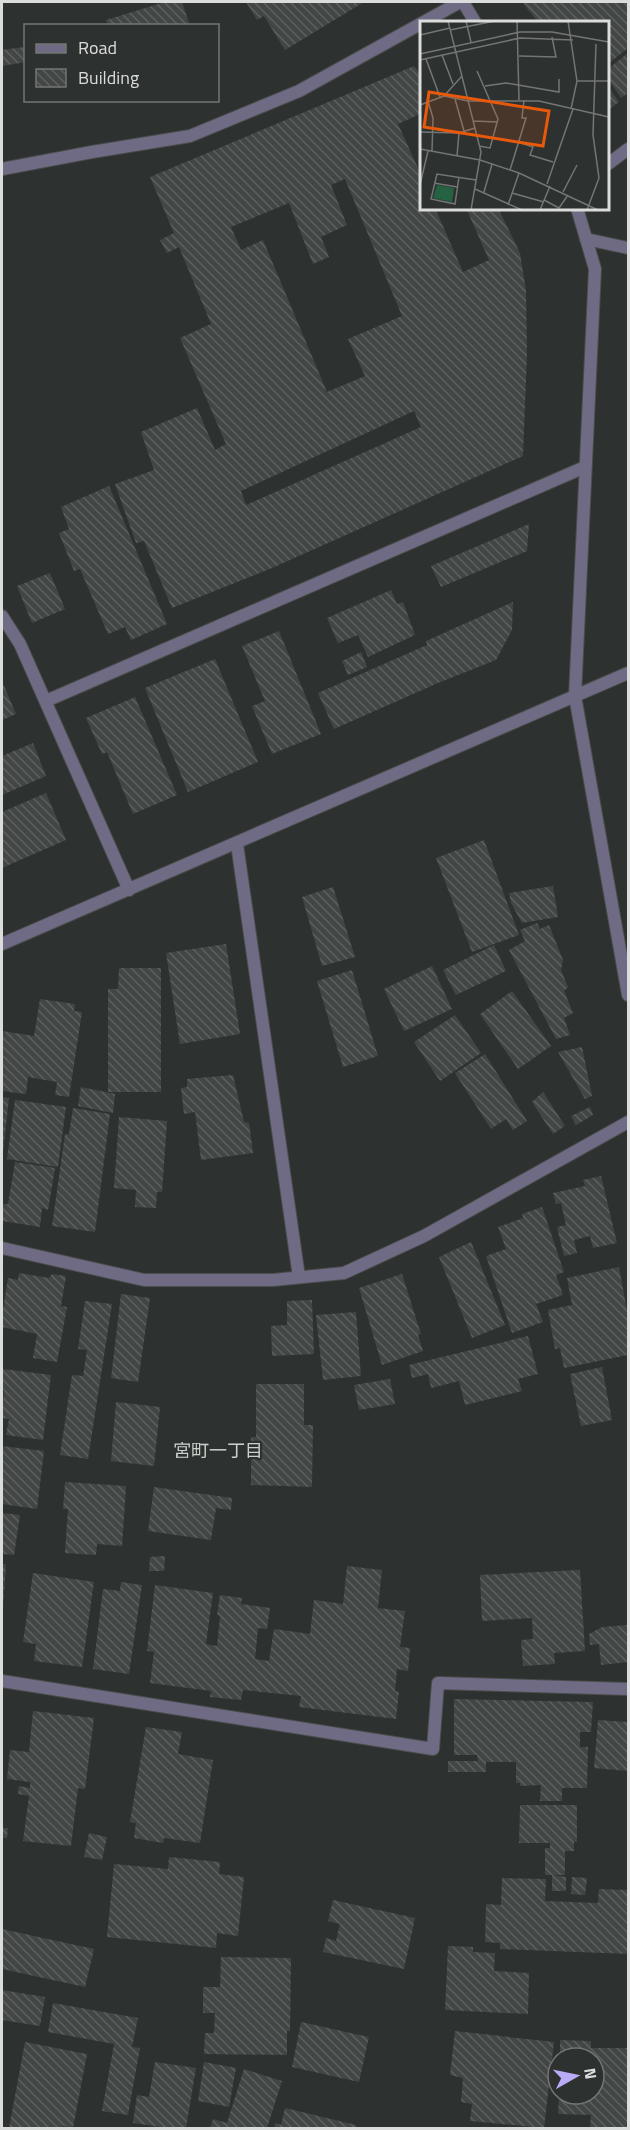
<svg xmlns="http://www.w3.org/2000/svg" width="630" height="2130" font-family="'Titillium Web','Noto Sans JP',sans-serif">
<style>
.building{fill:url(#building-back-hatch);fill-rule:evenodd}
.lines{fill:none;stroke-linecap:round;stroke-linejoin:round}
.minor-casing{stroke:#494d4b;stroke-width:14}
.tertiary-casing{stroke:#494d4b;stroke-width:14}
.minor{stroke:#706b85;stroke-width:12}
.tertiary{stroke:#706b85;stroke-width:12}
.labels{text-anchor:middle;stroke-width:4.5;stroke-linejoin:round;paint-order:stroke}
.neighbourhood-label{font-size:18px;fill:#cbd0cd;stroke:#2d312f}
.inset-road{fill:none;stroke:#737674;stroke-width:1.5}
.view{fill:#e8590c;fill-opacity:0.15;stroke:#e8590c;stroke-width:3}
.inset-edge{fill:none;stroke:#dbdddc;stroke-width:3}
</style>
<defs>
<pattern id="building-back-hatch" width="6" height="6" patternUnits="userSpaceOnUse" patternTransform="scale(1.5)"><rect width="6" height="6" fill="#424644"/><path d="M-1 5l2 2M0 0l6 6M5-1l2 2" fill="none" stroke="#5d605e"/></pattern>
</defs>
<rect width="100%" height="100%" fill="#2d312f"/>
<path class="building" d="M165,2H182L190,26H108L106,20Z
M246,2H364L285,50L264,16L257,20Z
M522,2H628V48L608,64V22H538Z
M23,41H26V62L2,66V50L24,47Z
M628,53V93L621,98L608,79V69Z
M414,66L422,77V113L398,124L422,177V208H435L463,272L489,260L466,208H498L520,253L526,291L527,353L523,456L272,568L172,608L144,541L136,543L115,484L154,470L141,432L197,408L215,450L226,444L180,338L211,324L179,247L167,253L160,240L174,233L150,177ZM345,179L402,316L348,339L365,376L327,392L263,240L241,250L231,227L289,203L313,264L329,257L321,237L347,225L331,185ZM414,411L421,427L246,505L241,491Z
M608,86L619,102L608,110Z
M109,486L167,624L131,640L125,627L108,634L80,569L74,571L59,533L69,529L61,507Z
M529,524L527,551L441,587L431,566Z
M50,573L65,609L32,623L17,586Z
M391,590L397,604L403,602L415,635L368,657L358,635L338,643L327,618Z
M513,602L512,630L496,660L438,683L334,729L318,693L427,645L426,641Z
M279,631L321,734L272,754L252,706L265,701L242,646Z
M361,652L367,667L348,675L342,661Z
M215,659L258,762L188,792L145,688Z
M2,681L16,714L2,720Z
M135,697L177,795L133,814L107,752L102,754L86,718Z
M33,743L46,776L2,795V756Z
M46,793L66,840L2,868V812Z
M484,840L519,935L472,952L436,858Z
M553,886L558,917L522,923L511,903L509,893Z
M333,887L355,957L322,966L302,897Z
M537,923L540,929L549,925L563,960L561,970L568,987L564,991L573,1013L564,1018L570,1035L556,1039L509,950L525,941L520,930Z
M226,944L240,1034L180,1044L166,953Z
M494,945L506,971L456,995L443,970Z
M432,966L452,1009L404,1031L384,989Z
M119,968H161V1092H108V989H118Z
M352,970L378,1056L343,1067L317,981Z
M512,991L551,1046L518,1069L480,1014Z
M40,999L75,1004L74,1011L82,1012L69,1097L55,1095L57,1082L28,1077L26,1094L2,1091V1031L34,1036Z
M455,1015L481,1053L440,1081L414,1042Z
M582,1047L592,1096L585,1099L558,1052Z
M485,1054L527,1121L513,1130L506,1119L491,1129L455,1073Z
M233,1075L244,1122L249,1123L253,1153L201,1160L195,1112L184,1114L181,1088L187,1087V1079Z
M81,1087L115,1094L113,1113L78,1106Z
M543,1092L565,1126L553,1134L532,1102Z
M2,1097L9,1098L3,1152H2Z
M15,1100L66,1107L58,1167L7,1159Z
M590,1107L593,1115L576,1125L571,1116Z
M73,1108L110,1114L95,1232L52,1226L65,1134H69Z
M119,1117L167,1121L162,1192H157L156,1208L135,1207L136,1190L114,1188Z
M15,1162L55,1168L48,1210L42,1208L40,1227L2,1221V1204H8Z
M601,1176L617,1243L593,1248L590,1236L574,1240L577,1253L564,1256L557,1227L566,1225L561,1203L556,1204L553,1193L585,1186L583,1180Z
M542,1207L564,1272L556,1275L563,1295L536,1304L543,1322L512,1333L486,1256L506,1249L498,1227L523,1218L522,1214Z
M471,1242L505,1325L472,1338L439,1257Z
M619,1267L628,1316V1355L564,1368L560,1348L555,1349L548,1310L572,1305L567,1278Z
M19,1273L49,1278L52,1274L66,1276L61,1306L67,1307L57,1362L33,1358L37,1334L2,1327V1316L8,1278L18,1280Z
M402,1274L421,1334L418,1335L423,1351L382,1365L359,1288Z
M121,1294L150,1298L138,1382L111,1378Z
M312,1300L314,1354L272,1356L271,1326L287,1325V1301Z
M85,1301L112,1304L88,1459L60,1455L72,1375L83,1376L87,1350L78,1349Z
M356,1312L361,1376L323,1380L316,1315Z
M528,1336L538,1374L518,1379L522,1391L465,1405L459,1381L431,1388L428,1374L412,1378L409,1365Z
M602,1367L612,1420L581,1426L570,1374Z
M2,1369L51,1375L43,1440L6,1435L9,1419L2,1418L4,1390L2,1389Z
M390,1379L395,1404L359,1410L354,1385Z
M256,1384H304V1425H313L312,1487L251,1485V1437H256Z
M116,1402L160,1407L154,1466L111,1461Z
M2,1446L44,1451L37,1509L2,1504Z
M65,1482L126,1486L122,1546L97,1544L96,1555L65,1553L68,1509H63Z
M154,1487L232,1498L231,1510L216,1508L211,1540L148,1531Z
M2,1513L20,1515L14,1555L2,1554Z
M165,1556L164,1571H149L150,1557Z
M2,1564H6L3,1608H2Z
M347,1566L382,1570L378,1608L405,1611L400,1647L410,1648L408,1671L397,1669L395,1691L399,1692L396,1719L299,1707L301,1696L243,1690L241,1700L210,1697L211,1691L150,1683L154,1652L147,1651L155,1585L213,1593L206,1644L217,1646L220,1616L217,1615L220,1595L242,1598L241,1604L270,1608L267,1629L258,1628L255,1659L269,1661L274,1629L310,1634L314,1600L343,1604Z
M580,1570L585,1651L554,1653L555,1664L523,1666L521,1640L533,1639L532,1618L482,1621L480,1575Z
M33,1573L94,1582L82,1667L34,1661L36,1644L23,1642Z
M121,1582L142,1585L129,1674L93,1669L103,1589L120,1591Z
M628,1625V1662L601,1665L599,1644L590,1645L589,1634L602,1627Z
M454,1699L593,1702L591,1732H580V1747H588L587,1788H562V1801H540L541,1785L520,1786V1783H516V1762H486V1772H448V1761H478L477,1755H454Z
M33,1711L94,1718L85,1789L78,1788L71,1846L23,1841L29,1796L18,1794L19,1786L30,1788V1782L7,1779L10,1750L29,1752Z
M598,1720L628,1722V1771L594,1768Z
M146,1727L182,1732L178,1754L213,1760L200,1843L164,1838L163,1843L134,1838L136,1823L130,1822Z
M520,1805H577V1842H574V1851H565V1875H545V1848H550V1843H519Z
M2,1828H8L7,1838H2Z
M89,1833L107,1837L102,1860L84,1857Z
M169,1857L220,1862L219,1874L244,1877L238,1936L217,1933L216,1948L107,1937L114,1864L168,1869Z
M552,1875L566,1877V1891H552Z
M572,1877L587,1878L585,1895L571,1894Z
M502,1878L546,1879L545,1901L598,1903L599,1889L628,1890V1954L500,1949V1943L485,1942L486,1904L501,1905Z
M333,1900L415,1918L404,1969L323,1952L326,1938L336,1941L340,1924L328,1921Z
M2,1929L94,1949L85,1987L2,1969Z
M448,1946L473,1947V1952L495,1953L494,1971L529,1973L528,2014L445,2010Z
M221,1957L291,1958L290,2031H287V2055L204,2054L205,2033H214L215,2013H203V1987H220Z
M2,1990L45,1997L40,2026L2,2020Z
M53,2003L138,2018L132,2047L140,2048L128,2115L102,2111L114,2044L48,2032Z
M301,2022L369,2037L359,2082L292,2067Z
M455,2031L554,2042L544,2128L470,2121L472,2104L461,2102L463,2078L450,2075Z
M560,2040L591,2041V2048H628V2128H590L591,2115L558,2114L559,2094H594V2058H560Z
M25,2042L87,2054L73,2128L63,2126V2128H9Z
M155,2062L196,2068L186,2128H167L133,2123L137,2095L149,2097Z
M204,2062L236,2068L229,2107L198,2101Z
M244,2069L282,2081L267,2128H210L213,2119L227,2123Z
M285,2108L356,2125V2128H274L275,2123L281,2125Z"/>
<g class="lines">
<defs>
<path id="minor" d="M608,164L628,149
M2,169L92,152L190,136L299,91L460,2
M586,239L628,248
M2,616L20,644L129,890
M46,701L585,467
M237,844L299,1277
M2,1248L144,1280H273L344,1273L424,1236L628,1122
M2,1681L433,1749L438,1683L628,1689"/>
<path id="tertiary" d="M463,2L475,22
M577,208L595,269L575,696L628,995
M2,944L628,673"/>
</defs>
<use href="#minor" class="minor-casing"/>
<use href="#tertiary" class="tertiary-casing"/>
<use href="#minor" class="minor"/>
<use href="#tertiary" class="tertiary"/>
</g>
<g class="labels">
<g class="neighbourhood-label">
<text x="218" y="1457">宮町一丁目</text>
</g>
</g>
<g transform="translate(420 21)">
<rect width="189" height="189" fill="#2d312f"/>
<path d="M17,164L34,167L32,181L13,177Z" fill="#256242"/>
<path class="inset-road" d="M28,0L61,131L51,189M46,0L51,21M97,0L99,79M148,0L157,60L151,88M30,9L75,0M0,14L30,7M0,33L100,11H132L189,21M22,34L33,63M99,35L136,36L132,16M6,38L20,76M0,39L100,17L153,19M57,50L78,98L70,127L59,125M157,60H189M65,65L86,62L139,71V58M23,76L42,55M35,78L44,110M8,80L13,97L12,130M0,84L24,75L48,80H119L189,96M53,100L78,101M0,111L39,112L55,107M98,121L113,126L110,134L133,141M0,128L60,139L99,152L178,189M37,135L39,112M90,149L106,97H102L104,79M39,156L35,183L11,178L17,153L56,159M14,162L37,166M127,163L153,88M0,164L8,130M55,168L102,189M64,171L72,143M143,171L157,144M92,172L124,181M124,179L139,187L148,174M88,184L99,152M120,189L130,165M167,189L179,157L173,114L176,23"/>
<path class="view" d="M9,71L129,90L123,125L4,106Z"/>
<rect width="189" height="189" class="inset-edge"/>
</g>
<rect width="630" height="2130" fill="none" stroke="#dbdddc" stroke-width="6"/>
<rect x="24" y="24" width="195" height="78" fill="#2d312f" stroke="#737674" stroke-width="1.5"/>
<rect x="36" y="44" width="30" height="9" fill="#706b85" stroke="#737674" stroke-width="1.5"/>
<text x="78" y="54" font-size="18" fill="#dbdddc">Road</text>
<rect x="36" y="69" width="30" height="18" fill="url(#building-back-hatch)" stroke="#737674" stroke-width="1.5"/>
<text x="78" y="84" font-size="18" fill="#dbdddc">Building</text>
<g transform="translate(576 2076) rotate(81)"><circle r="28" fill="#2d312f" stroke="#737674" stroke-width="1.5"/>
<path d="M0-4.5L10 22L0 15L-10 22Z" fill="#bbaaf6"/>
<text y="-9" font-size="16" font-weight="bold" text-anchor="middle" fill="#dbdddc">N</text>
</g>
</svg>
